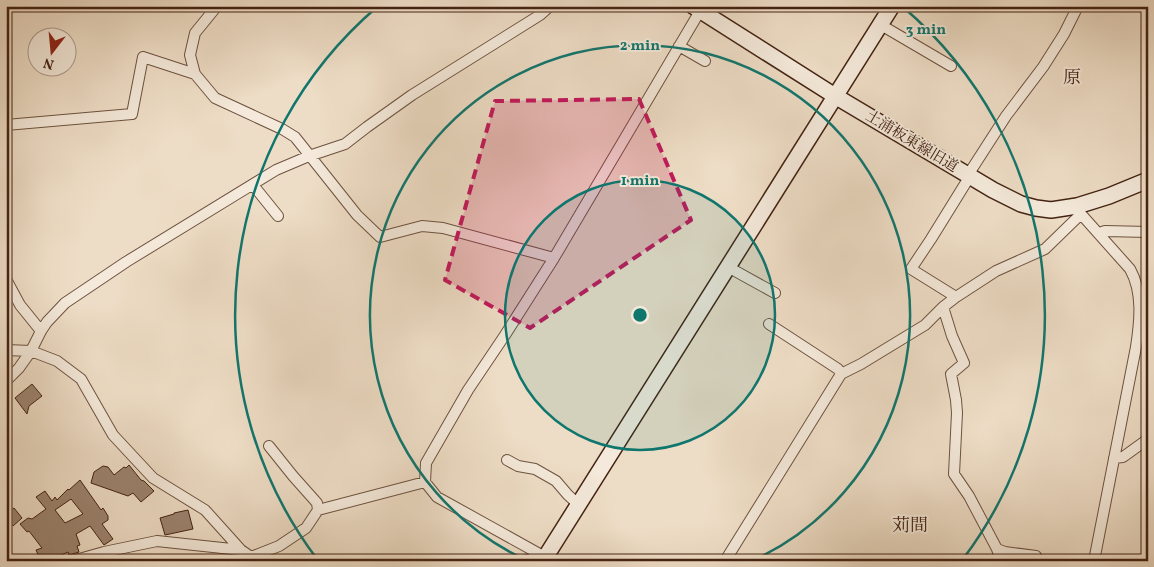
<svg xmlns="http://www.w3.org/2000/svg" width="1154" height="567" font-family="Vollkorn,'Noto Serif JP',serif">
<style>
.building{fill:#9c8470;stroke:#442313;fill-rule:evenodd}
.lines{fill:none;stroke-linecap:round;stroke-linejoin:round}
.street-casing{stroke:#6e5240;stroke-width:12}
.secondary-casing{stroke:#442313;stroke-width:18}
.street{stroke:#f4e9da;stroke-width:10}
.secondary{stroke:#f4e9da;stroke-width:15}
.marked{fill:#c2185b;fill-opacity:0.2;stroke:#c2185b;stroke-width:4;stroke-dasharray:10 6;stroke-linejoin:round}
.ring{fill:none;stroke:#0f766e;stroke-width:2.5}
.labels{text-anchor:middle;stroke-width:4;stroke-linejoin:round;paint-order:stroke}
.street-label{font-size:15px;fill:#442313;stroke:#f4e9da}
.quarter-label{font-size:18px;fill:#442313;stroke:#f4e9da}
.centre{fill:#0f766e;stroke:#f4e9da;stroke-width:2.5}
.ring-label{font-size:15px;text-anchor:middle;font-weight:bold;fill:#0f766e;stroke:#f4e9da;stroke-width:4;stroke-linejoin:round;paint-order:stroke}
</style>
<rect width="100%" height="100%" fill="#eeddc6"/>
<filter id="stains"><feTurbulence type="fractalNoise" baseFrequency=".004" numOctaves="4"/><feColorMatrix values="0 0 0 0 .2 0 0 0 0 .09 0 0 0 0 .02 0 0 0 .5 -.17"/></filter>
<radialGradient id="worn" r=".72"><stop offset=".6" stop-color="#630" stop-opacity="0"/><stop offset="1" stop-color="#630" stop-opacity=".3"/></radialGradient>
<path class="building" d="M32,384L42,396L29,406L27,414L15,398Z
M129,465L141,480L144,481L154,491L141,502L133,493L128,496L91,483L94,472L103,466L108,467L114,475L124,467L126,468Z
M80,480L101,510L103,508L108,516V520L102,524L113,539L104,545L90,526L76,534L80,545L77,546L79,552L69,555L68,552L47,561H41L36,550L42,548L29,531L27,532L20,524L28,518L32,519L46,509L36,497L45,491L52,501L55,497L57,500L68,489L69,490ZM71,499L83,514L65,523L55,510Z
M14,508L22,518L13,526L6,518V514Z
M188,510L193,529L165,535L160,518L174,514V513Z"/>
<g class="lines">
<defs>
<path id="street" d="M217,6L195,33L190,55L195,74L215,98L282,129L295,137L357,215L380,237L422,226L443,228L554,258
M881,25L951,66
M679,46L705,61
M6,125L132,114L143,57L195,74
M968,175L1006,116L1043,67L1064,34L1078,6
M253,185L278,216
M1079,209L1081,214L1130,269C1143,292 1140,321 1136,347L1094,561
M1099,233L1105,231L1148,232
M728,267L775,293
M6,279L20,305L41,331
M956,297L911,269L931,239L970,176
M943,307L952,336L964,363L951,374L956,400L957,413L954,474L969,496L997,549L1001,561
M769,324L838,369L841,374
M6,350L31,351L57,361L81,379L113,435L153,478L205,510L241,550
M6,381L19,368L31,351L41,331L47,322L65,303L126,262L276,170L309,156L345,144L367,127L412,95L540,15L550,6
M269,446L293,476L317,503L318,510
M1114,458L1123,457L1148,439
M507,460L518,466L535,469L556,481L568,495L578,504
M425,482L426,463L468,390L505,335L554,258L700,11
M997,549L1005,552L1036,556
M72,561L104,552L157,541L241,550L251,557L279,546L306,528L318,510L425,482L437,497L545,557L553,561
M522,561L545,557
M725,561L841,374L861,364L925,325L943,307L956,297L996,271L1045,249L1081,214"/>
<path id="secondary" d="M693,6L835,96L993,190L1021,204L1036,208L1051,210L1077,206L1109,196L1148,180
M543,561L892,6"/>
</defs>
<use href="#street" class="street-casing"/>
<use href="#secondary" class="secondary-casing"/>
<use href="#street" class="street"/>
<use href="#secondary" class="secondary"/>
</g>
<path class="marked" d="M639,99L691,220L530,328L445,280L495,101Z"/>
<circle cx="640" cy="315" r="135" fill="#0f766e" fill-opacity=".12"/>
<g class="ring">
<circle cx="640" cy="315" r="135"/>
<path d="M528 561A270 270 0 1 1 752 561"/>
<path d="M317 559A405 405 0 0 1 377 7M903 7A405 405 0 0 1 963 559"/>
</g>
<g class="labels">
<g class="street-label">
<text transform="translate(912 141) rotate(31)" y="5">土浦板東線旧道</text>
</g>
<g class="quarter-label">
<text x="1072" y="83">原</text>
<text x="910" y="531">苅間</text>
</g>
</g>
<circle cx="640" cy="315" r="8" class="centre"/>
<g class="ring-label">
<text x="926" y="34">3 min</text>
<text x="640" y="50">2 min</text>
<text x="640" y="185">1 min</text>
</g>
<rect width="1154" height="567" fill="none" stroke="#eeddc6" stroke-width="25"/>
<rect x="8" y="8" width="1139" height="552" fill="none" stroke="#442313" stroke-width="2.5"/>
<rect x="12" y="12" width="1129" height="542" fill="none" stroke="#442313"/>
<g transform="translate(52 52) rotate(196)"><circle r="24" fill="#f4e9da" stroke="#ae9a8a"/>
<path d="M0-4L9 19L0 12L-9 19Z" fill="#8f2418"/>
<text y="-8" font-size="14" font-weight="bold" text-anchor="middle" fill="#442313">N</text>
</g>
<rect width="100%" height="100%" filter="url(#stains)"/>
<rect width="100%" height="100%" fill="url(#worn)"/>
</svg>
